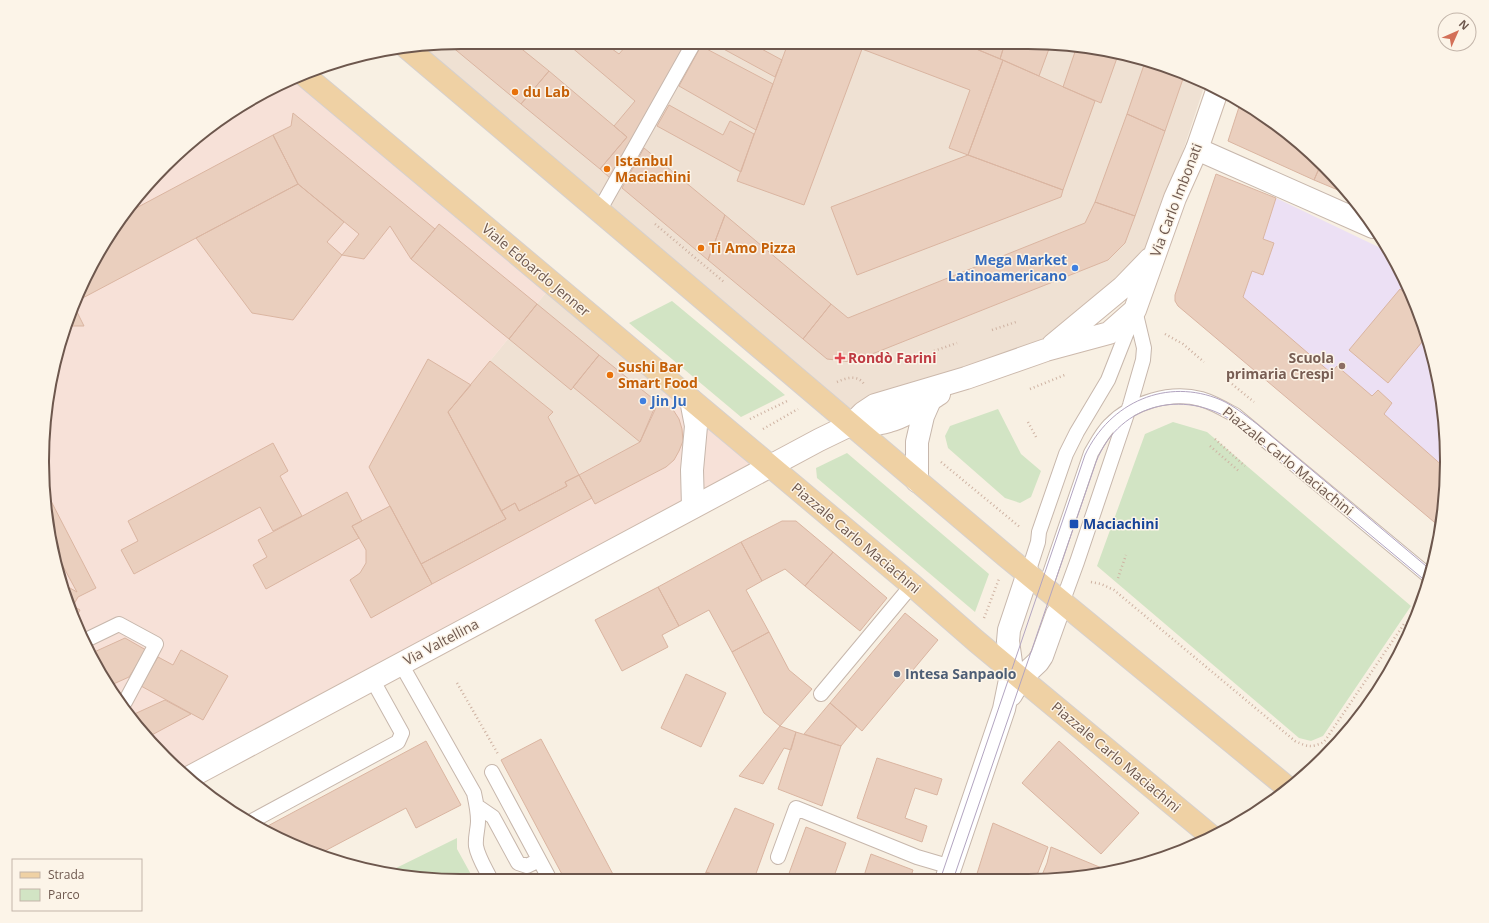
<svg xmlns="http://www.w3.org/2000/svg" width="1489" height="923" font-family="'Open Sans',sans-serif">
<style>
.residential{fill:#efe1d3}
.commercial{fill:#f7e1d8}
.education{fill:#ece0f4}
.green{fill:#d2e4c4}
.building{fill:#eacfbe;stroke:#dab5a1}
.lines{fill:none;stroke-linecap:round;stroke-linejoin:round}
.lane-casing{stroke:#c7b7ac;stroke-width:16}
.street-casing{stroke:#c7b7ac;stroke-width:24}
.secondary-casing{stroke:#ccb9ac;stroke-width:24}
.primary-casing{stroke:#d6d0cd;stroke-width:24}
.path{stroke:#ceb2a2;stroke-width:2.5;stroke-dasharray:1 3;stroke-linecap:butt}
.lane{stroke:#fff;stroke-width:14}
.street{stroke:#fff;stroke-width:22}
.secondary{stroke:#fff;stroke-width:22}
.primary{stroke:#efd1a4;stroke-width:22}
.tram{stroke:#b2a4c0;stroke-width:1}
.food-dot{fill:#e8710a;stroke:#fcf4e8;stroke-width:1.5}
.shop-dot{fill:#3f7fe0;stroke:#fcf4e8;stroke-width:1.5}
.health-dot{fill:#e0444e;stroke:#fcf4e8;stroke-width:1.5}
.education-dot{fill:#8d6e63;stroke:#fcf4e8;stroke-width:1.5}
.transit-dot{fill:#1a4fb4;stroke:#fcf4e8;stroke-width:1.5}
.service-dot{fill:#5c6f8a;stroke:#fcf4e8;stroke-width:1.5}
.labels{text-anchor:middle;stroke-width:3;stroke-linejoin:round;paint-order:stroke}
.food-label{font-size:14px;font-weight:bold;fill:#c56008;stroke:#fcf4e8;text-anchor:start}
.street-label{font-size:14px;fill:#6d574d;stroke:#fcf4e8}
.shop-label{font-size:14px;font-weight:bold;fill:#366cbe;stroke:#fcf4e8;text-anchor:end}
.health-label{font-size:14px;font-weight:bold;fill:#be3a42;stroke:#fcf4e8;text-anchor:start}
.education-label{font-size:14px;font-weight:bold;fill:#785e54;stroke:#fcf4e8;text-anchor:end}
.transit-label{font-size:14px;font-weight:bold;fill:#164399;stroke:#fcf4e8;text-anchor:start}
.service-label{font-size:14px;font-weight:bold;fill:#4e5e75;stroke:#fcf4e8;text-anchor:start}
.rim{fill:none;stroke:#6d574d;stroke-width:2}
</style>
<rect width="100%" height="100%" fill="#f8f0e3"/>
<path class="residential" d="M411,46H1082L1188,74L1205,84L1150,251L1045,344L850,416Z
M549,289L668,388L657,402L640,442L579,475L548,417L553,412L490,361Z"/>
<path class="commercial" d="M295,78L549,289L490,361L553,412L548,417L579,474L640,442L657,402L668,388L768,464L186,776L165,758L113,695L64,596L46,516L42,461L46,407L64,327L113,228L165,165L206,129L276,85Z"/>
<path class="education" d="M1216,174L1276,198L1391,253L1425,326L1443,407L1446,489L1440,527L1178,306L1175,301V295Z"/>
<path class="green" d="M672,301L785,395L741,417L629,323Z
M998,409L1021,454L1041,471L1031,497L1020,503L1005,498L948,448L945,436L950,426Z
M1173,422L1207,432L1411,606L1323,736L1311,741L1299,738L1097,566L1145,434Z
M847,453L989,574L975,612L817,478L816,468Z
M457,838V849L473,878L407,877L388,872Z"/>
<path class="building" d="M451,46H518L549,71L521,104Z
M570,46H608L619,54L626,46H675L683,52L610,178L600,169L627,137L614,126L635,101Z
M675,46H687L683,52Z
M701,46L773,84L756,130L679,86Z
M718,46H756L782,60L775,77Z
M787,46H969L1003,60L968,155L949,148L970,90L862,49L804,205L737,181Z
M969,46H1004L1000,59Z
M1004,46H1050L1039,76L1000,59Z
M1077,46H1082L1118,55L1101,103L1063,87Z
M1003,60L1095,101L1063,190L968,155Z
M1145,62L1185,73L1165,131L1127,114Z
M549,71L627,137L600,169L521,104Z
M1240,104L1283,129L1321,164L1314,180L1228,141Z
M669,105L723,135L730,121L754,134L741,172L657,126Z
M293,113L435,229L411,259L390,226L364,259L342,255L359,234L298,184L273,135L291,126Z
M1127,114L1165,131L1135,216L1095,202Z
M273,135L298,184L77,301L113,228L125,214Z
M644,148L725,215L708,260L622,188Z
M968,155L1063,190L1061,197L857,275L831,207Z
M1321,164L1343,185L1350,195L1314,180Z
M1216,174L1276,198L1263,239L1274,243L1263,275L1252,271L1243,297L1331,373L1337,366L1372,396L1378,390L1392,403L1384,414L1445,468L1446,489L1440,527L1178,306L1175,301V295Z
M298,184L344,222L327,242L342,255L293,320L252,313L196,238Z
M1095,202L1135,216L1125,243L1108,260L852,362L827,359L803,339L831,304L848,318L1085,223Z
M725,215L831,304L803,339L708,260Z
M439,224L537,304L509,339L411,259Z
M1400,289L1413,300L1425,326L1427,336L1388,383L1349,350Z
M537,304L599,355L571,390L509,339Z
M74,306L84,326H65Z
M599,355L657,402L640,442L573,387Z
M428,359L471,385L448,412L506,519L421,564L369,467Z
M490,361L553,412L548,417L579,475L565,482L567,486L519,511L515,503L501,511L448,412Z
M660,399L672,408L679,419L682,429L683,441L679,451L674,460L666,467L595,504L579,475L640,442Z
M273,443L288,471L280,476L302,516L273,531L260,507L134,574L121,550L138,541L128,521Z
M579,475L592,498L432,584L421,564L506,519L501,511L515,503L519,511L567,486L565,482Z
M44,488L51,501L45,504Z
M347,492L362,521L352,526L359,538L266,589L253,565L267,557L258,540Z
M51,501L96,588L78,597L73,606L68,603L64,596L61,583L77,592L52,546L46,516L45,504Z
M390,506L432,584L371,618L350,580L360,573L366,563V550L352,526Z
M782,521H796L833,552L805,586L785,569L762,581L741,542Z
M741,542L762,581L746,590L769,632L732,652L709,610L679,626L658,587Z
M833,552L887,598L860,631L805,586Z
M658,587L679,626L662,635L668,647L622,671L595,620Z
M68,603L80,610L75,619Z
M905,613L938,640L862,731L830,703Z
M769,632L789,670L812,689L780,726L764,713L732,652Z
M125,638L146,650L129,677L109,686L92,653Z
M181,650L228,676L203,720L141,686L158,657L173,665Z
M686,674L726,693L701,747L661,728Z
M165,700L191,714L148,737L130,716Z
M830,703L857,726L841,746L804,734Z
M780,726L796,732L791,750L784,748L763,784L739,776Z
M796,732L841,746L822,806L778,789Z
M541,739L615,878H564L501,760Z
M426,741L461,805L416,828L406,808L319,854L301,849L264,828Z
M1059,741L1139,813L1101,854L1022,783Z
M877,758L942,779L937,795L915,788L905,818L927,826L922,842L857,818Z
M735,808L774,824L754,879H727L706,872Z
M993,823L1048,847L1035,880H975Z
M806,827L846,843L833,879H787Z
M1051,847L1109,871L1066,878L1062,877L1061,879L1055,880H1040L1047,863Z
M871,854L913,870L910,879H863Z
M706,872L727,879H703Z"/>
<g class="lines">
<defs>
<path id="lane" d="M599,211L692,46
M1028,573L1038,542L1039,532L1066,454L1077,432L1108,380L1134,314
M1045,588L1091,453C1097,443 1102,433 1110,425C1132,402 1171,391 1201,399C1214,403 1224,409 1235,415L1430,577
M1062,603L1077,562L1130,405L1143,360L1144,348L1135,310
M86,640L119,624L156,644L125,702
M401,664L474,793C476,802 478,811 478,821C478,829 475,837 476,846C478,857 485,868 490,878
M821,694L912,585
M492,772L549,878
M477,806L493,817L518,863L527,866L539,860
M252,821L398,742L402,733L372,679
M778,857L796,808L917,857L951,867"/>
<path id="street" d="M1197,149L1373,227
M691,400L696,426L692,470L693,507
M917,481V442L923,416L930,400
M1011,695L1021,678L1038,662L1042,656L1057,614
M946,880L1004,709L1012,670L1008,641L1009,630L1028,573"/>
<path id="secondary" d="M1053,345L1123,287L1150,259
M852,424C864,425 877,425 889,421C907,416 923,404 939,394
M188,778L819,440L852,424L863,413L875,405L966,378L1046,350L1109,333L1135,310L1175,198L1197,149L1217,91"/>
<path id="primary" d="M405,46L1006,556L1288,788
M303,74L912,585L976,641L1211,836"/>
</defs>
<use href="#lane" class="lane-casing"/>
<use href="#street" class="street-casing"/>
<use href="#secondary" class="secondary-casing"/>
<use href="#primary" class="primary-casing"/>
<path class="path" d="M655,224L724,282
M992,330L1016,322
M1165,334L1183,344L1204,362
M934,351L957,343
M837,382C846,378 857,374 864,384
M1232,384L1254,402
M1030,389L1067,374
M750,419L787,401
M1028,422L1036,437
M763,429L798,409
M1215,439L1245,466
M1210,446L1240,472
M941,462L1021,528
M1118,578L1126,555
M1091,582L1101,584L1114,590L1295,741C1308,747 1311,748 1324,742L1404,624L1414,620
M984,618L999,579
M457,683L498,754"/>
<use href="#lane" class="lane"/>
<use href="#street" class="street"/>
<use href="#secondary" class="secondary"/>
<use href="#primary" class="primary"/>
<path class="tram" d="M940,880L1085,455C1110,402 1167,377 1221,400C1234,406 1245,415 1257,424L1432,571
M953,880L1096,462C1120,401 1189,387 1240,426L1428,583"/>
</g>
<g class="food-dot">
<circle cx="515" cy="92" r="4"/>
<circle cx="607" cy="169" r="4"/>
<circle cx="701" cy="248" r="4"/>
<circle cx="610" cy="375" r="4"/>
</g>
<g class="shop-dot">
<circle cx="1075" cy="268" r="4"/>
<circle cx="643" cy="401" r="4"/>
</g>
<path class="health-dot" d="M838 352h4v4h4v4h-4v4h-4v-4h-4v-4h4z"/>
<circle class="education-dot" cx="1342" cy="366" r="4"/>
<rect class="transit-dot" x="1069" y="519" width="10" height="10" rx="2"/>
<circle class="service-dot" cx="897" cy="674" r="4"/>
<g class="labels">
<g class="food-label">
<text x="523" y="97">du Lab</text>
<text x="615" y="166">Istanbul<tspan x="615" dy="16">Maciachini</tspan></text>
<text x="709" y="253">Ti Amo Pizza</text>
<text x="618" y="372">Sushi Bar<tspan x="618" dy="16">Smart Food</tspan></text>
</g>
<g class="street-label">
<text transform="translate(1176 200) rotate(-69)" y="5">Via Carlo Imbonati</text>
<text transform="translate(536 270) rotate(40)" y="5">Viale Edoardo Jenner</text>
<text transform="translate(1288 461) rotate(39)" y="5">Piazzale Carlo Maciachini</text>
<text transform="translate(856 538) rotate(40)" y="5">Piazzale Carlo Maciachini</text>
<text transform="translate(441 642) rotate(-28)" y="5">Via Valtellina</text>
<text transform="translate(1116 757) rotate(40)" y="5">Piazzale Carlo Maciachini</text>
</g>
<g class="shop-label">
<text x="1067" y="265">Mega Market<tspan x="1067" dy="16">Latinoamericano</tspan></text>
<text x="651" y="406" text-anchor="start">Jin Ju</text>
</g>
<g class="health-label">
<text x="848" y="363">Rondò Farini</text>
</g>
<g class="education-label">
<text x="1334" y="363">Scuola<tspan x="1334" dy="16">primaria Crespi</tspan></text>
</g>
<g class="transit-label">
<text x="1083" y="529">Maciachini</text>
</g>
<g class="service-label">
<text x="905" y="679">Intesa Sanpaolo</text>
</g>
</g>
<path d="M0 0H1489V923H0ZM461 49H1028A412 412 0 0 1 1440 461V462A412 412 0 0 1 1028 874H461A412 412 0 0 1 49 462V461A412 412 0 0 1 461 49Z" fill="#fcf4e8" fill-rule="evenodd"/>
<path class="rim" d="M461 49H1028A412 412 0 0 1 1440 461V462A412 412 0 0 1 1028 874H461A412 412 0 0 1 49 462V461A412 412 0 0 1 461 49Z"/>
<rect x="12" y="859" width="130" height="52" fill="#fcf4e8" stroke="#c3b5aa"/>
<rect x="20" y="872" width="20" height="6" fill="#efd1a4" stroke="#c3b5aa"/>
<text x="48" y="879" font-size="12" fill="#6d574d">Strada</text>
<rect x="20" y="889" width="20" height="12" fill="#d2e4c4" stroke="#c3b5aa"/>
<text x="48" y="899" font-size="12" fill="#6d574d">Parco</text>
<g transform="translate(1457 32) rotate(45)"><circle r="19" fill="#fcf4e8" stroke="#c3b5aa"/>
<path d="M0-3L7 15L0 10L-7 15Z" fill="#d37058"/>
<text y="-6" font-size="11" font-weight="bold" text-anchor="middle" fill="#6d574d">N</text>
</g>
</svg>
